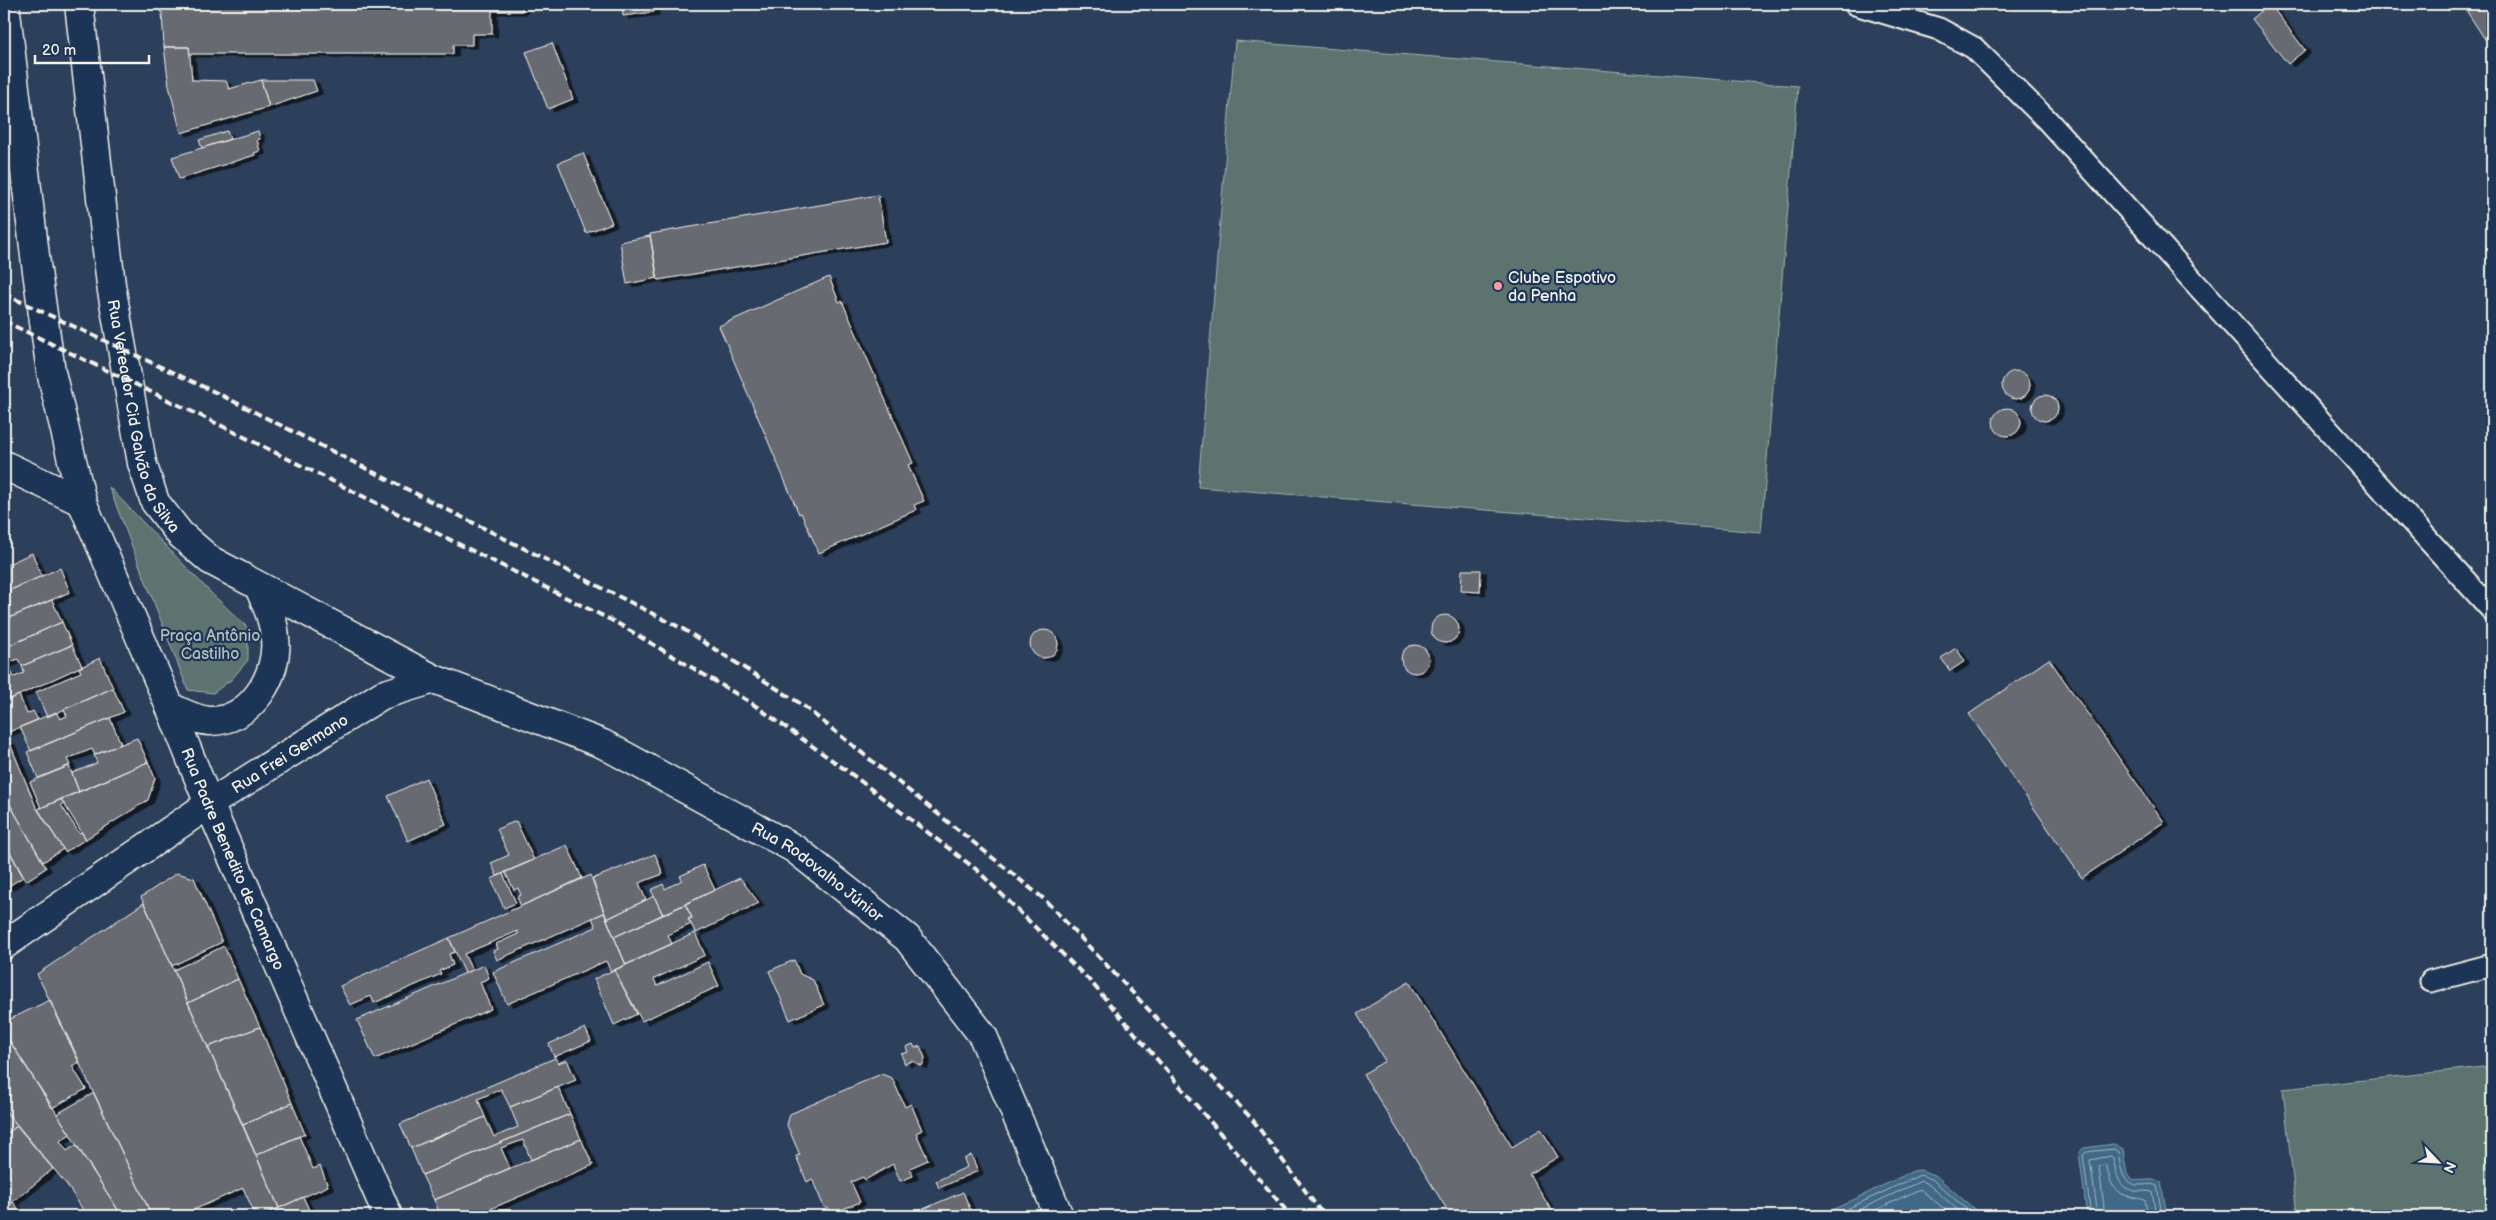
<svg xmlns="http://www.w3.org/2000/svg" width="2496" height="1220" font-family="'Balsamiq Sans',sans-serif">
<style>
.green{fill:#5b736f;stroke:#a8b2ac}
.water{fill:#3f6887;stroke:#879fae}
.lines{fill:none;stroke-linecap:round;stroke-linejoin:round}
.shore{stroke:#acbac1;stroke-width:1}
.building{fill:#686a72;stroke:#f4f1e8;filter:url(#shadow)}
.lane-casing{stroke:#f4f1e8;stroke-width:25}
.street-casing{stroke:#f4f1e8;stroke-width:31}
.secondary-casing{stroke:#f4f1e8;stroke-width:31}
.lane{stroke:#1d3557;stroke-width:21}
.street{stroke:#1d3557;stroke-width:28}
.secondary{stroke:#1d3557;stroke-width:28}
.rail{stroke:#f4f1e8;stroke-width:4;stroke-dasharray:8 4;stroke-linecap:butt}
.poi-dot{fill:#ff9aa2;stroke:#1d3557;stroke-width:2}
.labels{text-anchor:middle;stroke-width:4.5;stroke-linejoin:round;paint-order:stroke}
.poi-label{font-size:16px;fill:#f4f1e8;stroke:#1d3557;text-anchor:start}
.street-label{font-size:16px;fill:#f4f1e8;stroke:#1d3557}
.park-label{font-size:16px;fill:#b7bfb8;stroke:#1d3557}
</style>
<defs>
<filter id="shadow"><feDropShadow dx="5.5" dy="3" stdDeviation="0" flood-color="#0009"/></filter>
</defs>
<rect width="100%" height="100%" fill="#2c405c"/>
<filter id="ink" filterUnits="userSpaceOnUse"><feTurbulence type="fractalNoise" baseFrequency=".02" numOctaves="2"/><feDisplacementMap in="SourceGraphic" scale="10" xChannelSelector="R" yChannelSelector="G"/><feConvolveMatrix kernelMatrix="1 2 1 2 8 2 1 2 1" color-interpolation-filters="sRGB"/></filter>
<g filter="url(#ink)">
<path class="green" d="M1235,41L1798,86L1761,532L1198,487Z
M109,487L214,596L248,628V660L231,680L213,693L188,690Z
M2492,1066V1216H2297L2283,1089Z"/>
<path class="water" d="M2114,1144L2123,1149C2124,1157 2125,1167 2128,1174C2133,1186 2152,1176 2161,1182L2167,1216H2087L2079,1152L2084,1148Z
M1920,1170L1935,1175L1982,1216H1820L1913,1171Z"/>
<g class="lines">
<path class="shore" d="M1832,1216L1920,1175L1932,1179L1974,1216
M1846,1216L1921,1181L1928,1184L1965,1216
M1863,1216L1920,1189L1953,1216
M2091,1216L2083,1155L2086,1152L2114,1149L2118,1152C2121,1167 2121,1186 2141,1185C2147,1185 2152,1183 2157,1186L2162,1216
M2098,1216L2090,1160L2111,1156L2113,1158C2116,1172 2117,1189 2136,1191C2141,1192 2147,1190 2152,1192L2156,1216
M2105,1216L2099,1167L2105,1164C2108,1168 2108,1173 2110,1179C2115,1197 2131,1196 2145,1200L2148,1216"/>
</g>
<path class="building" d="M160,4H523L522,11H492V34H472V45H453V54H190L189,47H164L162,12H160Z
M622,4H652L654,12L623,16Z
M944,4H966L945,7Z
M1995,4H2018L1997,9Z
M2270,4L2305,50L2288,64L2252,19Z
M2462,4H2492V50Z
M552,43L573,99L548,109L526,52Z
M164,47H189L192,80L226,81L229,89L261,80L269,107L181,133L169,86Z
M261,80H313L317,91L269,107Z
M227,131L230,139L202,148L199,140Z
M258,131L260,139L257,140L260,151L254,153L255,155L179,179L172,157Z
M583,153L612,223L586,233L558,163Z
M878,195L886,242L658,280L650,234Z
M650,236L657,278L627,284L620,242Z
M829,277L839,302L842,301L913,463L908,465L924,501L914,505L916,510L819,553L801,513L799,514L719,326Z
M2002 385a14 14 0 1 1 28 0a14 14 0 1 1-28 0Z
M2032 408a13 13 0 1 1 26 0a13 13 0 1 1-26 0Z
M1993 422a14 14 0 1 1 28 0a14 14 0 1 1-28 0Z
M32,553L42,576L4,593V566Z
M60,568L70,592L4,620V593Z
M1462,570H1481L1480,592L1461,591Z
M52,600L62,622L4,648V620Z
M1431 629a14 14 0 1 1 28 0a14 14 0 1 1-28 0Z
M62,622L72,645L22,666L18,659L4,665V648Z
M1030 644a14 14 0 1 1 28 0a14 14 0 1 1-28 0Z
M72,645L82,666L4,702V675L11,671L14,677L24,673L22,666Z
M1401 659a14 14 0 1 1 28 0a14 14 0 1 1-28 0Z
M1956,648L1965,661L1950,671L1941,658Z
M100,658L113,688L47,717L36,692L81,672L79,668Z
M2049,659L2164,822L2082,878L1969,714Z
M113,688L124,712L31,751L20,727L56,712L60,719L67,716L64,709Z
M19,695L27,714L33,711L38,720L6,733L4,702Z
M110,718L121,744L95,755L92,749L67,759L70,765L38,778L27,752Z
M137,738L148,762L79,792L72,773L97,763L94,755Z
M9,741L36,807L63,849L43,862L4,794V743Z
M148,762L155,778L148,800L86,839L61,799Z
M69,766L79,792L41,808L30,782Z
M426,778L446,824L408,841L388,796Z
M4,794L46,868L26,881L4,841L7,839L4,833Z
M61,799L64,804L61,805L79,833L81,832L86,839L65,852L38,809Z
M516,821L534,860L497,876L491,863L509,855L497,829Z
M4,841L23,877L4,889Z
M567,845L582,878L521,906L517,897L521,895L518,888L514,890L505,872Z
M655,854L663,874L639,883L646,900L607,919L592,879Z
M703,865L715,890L663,915L651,890L663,884L665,889L682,880L680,876Z
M177,873L194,878L222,942L172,966L141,897Z
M503,874L516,903L504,908L491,879Z
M591,875L604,913L497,960L493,951L498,949L496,944L518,934V931L464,954L472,970L465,973L449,938Z
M740,878L759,903L696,933L688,919L692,918L685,904Z
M654,896L663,915L614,937L607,919Z
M144,903L279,1208L260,1216H245L254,1212L243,1188L180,1216H152L37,974Z
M685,904L692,918L688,919L691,924L668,935L672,944L626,965L614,937Z
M604,913L626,965L611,972L606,961L507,1004L493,972L596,927L592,918Z
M695,933L705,955L654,979L657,986L708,962L719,986L642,1021L614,970Z
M449,938L455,952L449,954L453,965L439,971L441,974L374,1003L371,996L350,1005L340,986Z
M224,946L238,979L188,1003L174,970Z
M794,960L800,974L813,980L824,1005L790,1020L769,971Z
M484,965L489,978L480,982L491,1009L375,1059L357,1020Z
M614,970L637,1014L614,1025L594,979Z
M238,979L260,1027L208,1047L188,1003Z
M1409,982L1512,1147L1541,1129L1558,1157L1529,1174L1555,1216H1451L1363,1074L1385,1061L1357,1014Z
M50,1000L80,1062L72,1066L86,1089L52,1108L4,1032V1022Z
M260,1027L292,1103L243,1125L208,1047Z
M585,1028L591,1041L554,1057L549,1044Z
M4,1032L70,1134L60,1141L67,1151L76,1145L122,1216H87L67,1185L4,1109Z
M913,1044L915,1048L920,1046L925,1058L922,1066L912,1061L905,1064L901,1054L908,1052L906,1047Z
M555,1058L558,1063L567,1060L576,1080L510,1107L501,1089L478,1099L485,1117L411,1148L400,1124Z
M881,1074L892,1078L905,1107L911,1104L922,1130L916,1133L928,1160L910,1168L913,1176L900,1181L893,1164L865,1180L863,1177L851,1182L860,1202L836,1212L824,1207L812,1179L807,1182L796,1156L800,1155L787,1125L790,1114Z
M558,1087L570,1114L422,1175L411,1148L485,1117L494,1137L518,1127L510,1107Z
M94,1093L152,1216H122L57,1114Z
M292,1103L305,1134L256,1155L243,1125Z
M4,1109L17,1126L4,1136Z
M570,1114L581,1139L531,1160L523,1140L501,1148L510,1168L434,1200L422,1175Z
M17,1126L53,1169L4,1209V1136Z
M299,1136L313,1169L320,1166L328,1186L279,1208L256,1155Z
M581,1139L593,1165L474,1216H441L434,1200Z
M971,1155L978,1171L939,1188L936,1181L967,1167L964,1159Z
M963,1192L973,1216H907Z
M303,1197L312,1216H260L279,1208Z
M13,1202L21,1212L15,1216H4V1209Z"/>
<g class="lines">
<defs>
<path id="lane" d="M1855,4L1939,29L1974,48L2047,120L2492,610
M2431,981L2492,965"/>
<path id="street" d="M4,465L82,502"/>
<g id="secondary">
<path id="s1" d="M5,4L36,264L51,372L82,502L170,707L209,804L388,1216"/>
<path id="s2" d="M79,4L111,285L142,463L155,502L180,534L210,560L434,679L603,744L795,849L907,938L983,1036L1059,1216"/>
<path d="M170,707C183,713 195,720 209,721C251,722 279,675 275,638C274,620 266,604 259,587"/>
<path id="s3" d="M4,945L209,804L382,695L434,679"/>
</g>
</defs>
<use href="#lane" class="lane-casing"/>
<use href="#street" class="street-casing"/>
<use href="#secondary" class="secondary-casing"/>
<use href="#lane" class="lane"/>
<use href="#street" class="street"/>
<use href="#secondary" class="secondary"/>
<path class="rail" d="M4,294L219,394L683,629L801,704L1044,899L1252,1119L1324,1216
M4,321L224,427L617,623L750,702L846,770L977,870L1091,982L1291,1216"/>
</g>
</g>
<circle class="poi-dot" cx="1498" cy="286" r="5"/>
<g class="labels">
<g class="poi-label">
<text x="1508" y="283">Clube Espotivo<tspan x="1508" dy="18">da Penha</tspan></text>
</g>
<g class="street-label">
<text dy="6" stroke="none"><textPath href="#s2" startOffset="419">Rua Vereador Cid Galvão da Silva</textPath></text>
<text dy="6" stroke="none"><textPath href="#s3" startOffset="344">Rua Frei Germano</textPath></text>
<text dy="6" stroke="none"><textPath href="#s1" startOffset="892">Rua Padre Benedito de Camargo</textPath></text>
<text dy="6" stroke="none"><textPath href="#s2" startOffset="1270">Rua Rodovalho Júnior</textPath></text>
</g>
<g class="park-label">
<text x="210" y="641">Praça Antônio<tspan x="210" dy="18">Castilho</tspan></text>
</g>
</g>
<rect width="2496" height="1220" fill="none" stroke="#1d3557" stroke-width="20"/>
<rect x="10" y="10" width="2476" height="1200" fill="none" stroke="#f4f1e8" stroke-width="2" filter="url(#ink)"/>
<g transform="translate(2438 1162) rotate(115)" stroke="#1d3557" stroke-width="4" paint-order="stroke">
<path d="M0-4L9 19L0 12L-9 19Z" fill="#f4f1e8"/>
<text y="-8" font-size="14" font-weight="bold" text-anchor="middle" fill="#f4f1e8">N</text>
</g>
<path d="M35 55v8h114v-8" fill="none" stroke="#f4f1e8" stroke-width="2.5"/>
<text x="42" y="55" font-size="15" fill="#f4f1e8" stroke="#1d3557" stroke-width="4" paint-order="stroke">20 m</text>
</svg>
